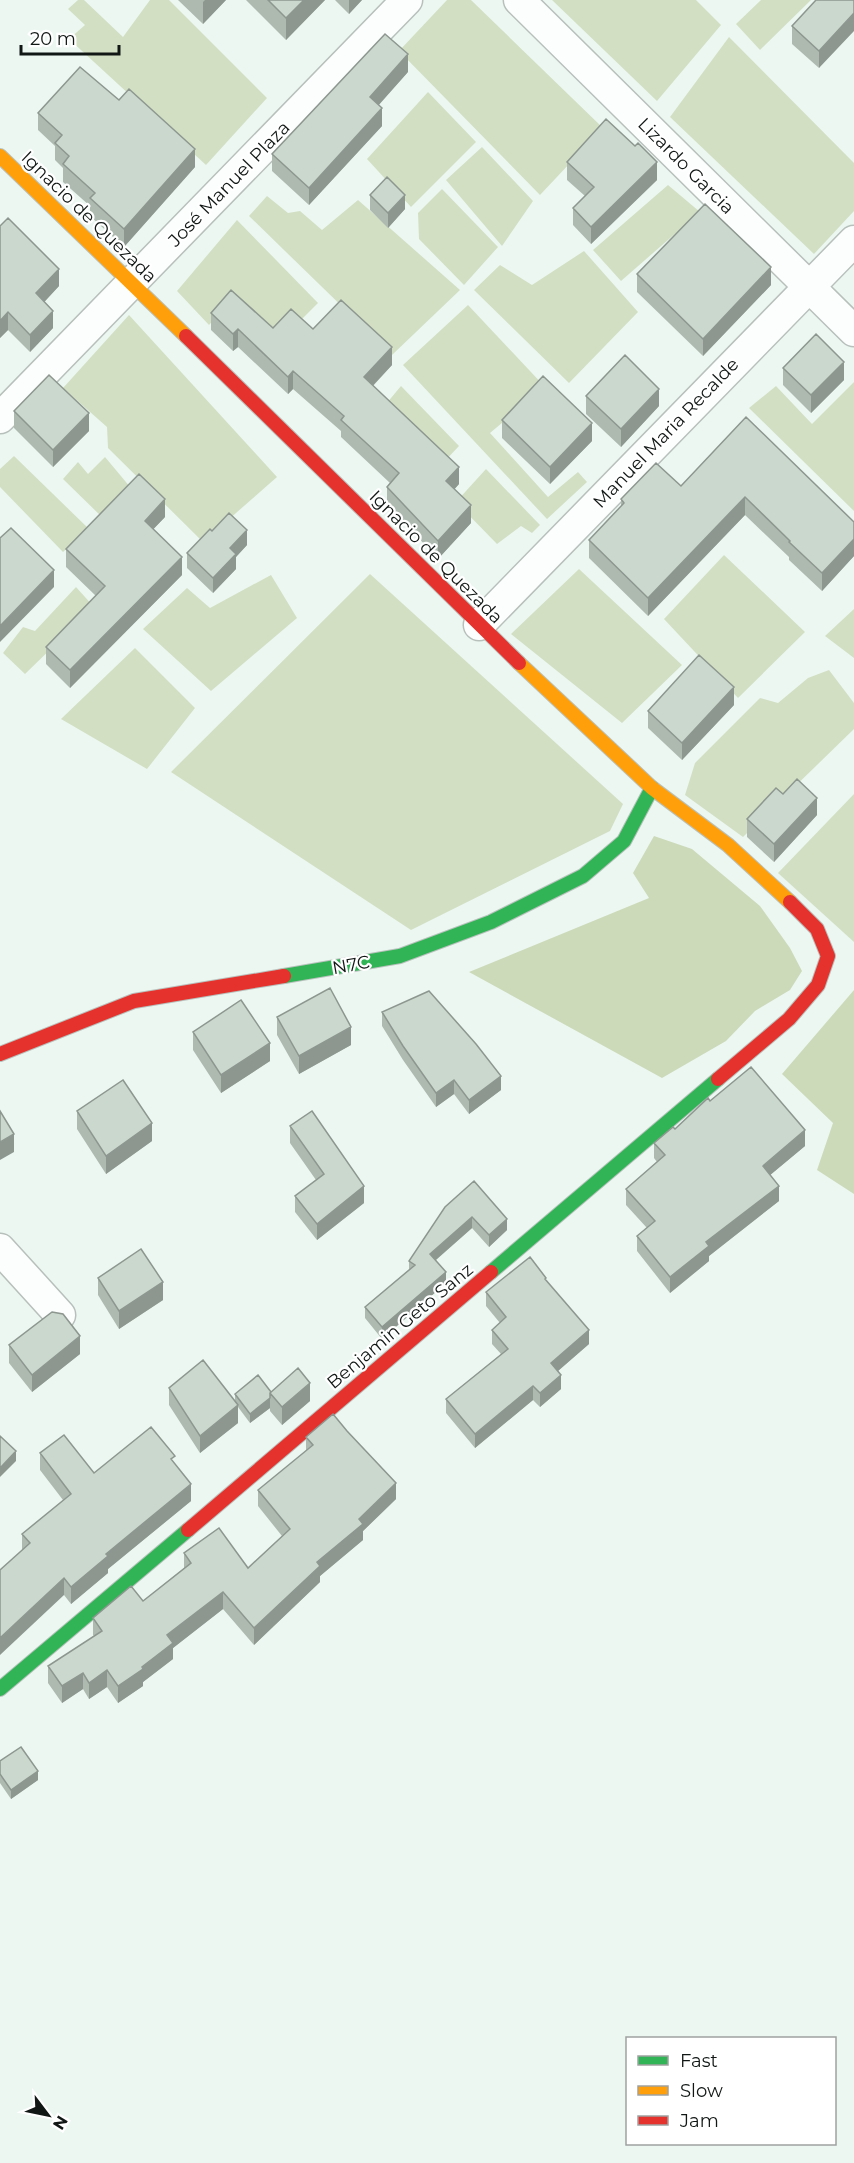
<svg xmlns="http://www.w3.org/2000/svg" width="854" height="2163" font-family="Montserrat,sans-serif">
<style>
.green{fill:#d3dfc3}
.forest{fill:#cddab9}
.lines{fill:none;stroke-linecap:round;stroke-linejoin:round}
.street-casing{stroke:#b8c0bc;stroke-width:33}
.fast-casing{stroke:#b8c0bc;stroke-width:16}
.slow-casing{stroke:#b8c0bc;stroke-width:16}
.jam-casing{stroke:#b8c0bc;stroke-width:16}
.street{stroke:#fcfefd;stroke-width:30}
.fast{stroke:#30b455;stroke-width:14}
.slow{stroke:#ff9f0a;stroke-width:14}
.jam{stroke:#e5322d;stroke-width:14}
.wall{fill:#aebab0}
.shaded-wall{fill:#8d9790}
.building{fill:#cad8cd;stroke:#8d9790;stroke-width:1.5}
.labels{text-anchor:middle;stroke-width:4.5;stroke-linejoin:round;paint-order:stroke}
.street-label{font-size:18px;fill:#101714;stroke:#fff}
</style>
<rect width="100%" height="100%" fill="#ecf7f2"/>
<path class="green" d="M78,0H84L123,37L150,0H169L267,98L206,165L69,39L85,25L68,9Z
M447,0H471L603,128L540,195L399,51Z
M552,0H696L721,25L657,101Z
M761,0H811L760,50L736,24Z
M729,37L854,163V211L814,254L670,117Z
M428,92L476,142L411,207L367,159Z
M482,147L533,201L502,246L446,180Z
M668,185L700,212L621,281L593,250Z
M442,189L498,247L464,285L419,239L418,213Z
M267,196L288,213L300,211L322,230L358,200L460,290L392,355L249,216Z
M237,220L318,303L297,324L272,334L234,297L209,325L177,291Z
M584,251L638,312L569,383L474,290L500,265L532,285Z
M468,305L545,387L490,433L548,497L578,472L587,482L547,519L403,365Z
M129,315L277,477L203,542L108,448L107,427L63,388Z
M854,382V511L749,408L776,386L812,424Z
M401,386L459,446L427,480L386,404Z
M14,456L89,529L63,552L0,487V469Z
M105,457L136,494L106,521L63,479L78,462L88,474Z
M486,469L540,525L532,533L521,526L497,544L456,502Z
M724,555L805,632L738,698L664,619Z
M579,569L682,665L622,723L511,634Z
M370,574L623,804L610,831L411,930L171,772Z
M271,575L297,618L211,691L143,629L187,588L210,608Z
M76,587L94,607L25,674L3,653L23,627L35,631Z
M854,609V658L825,636Z
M135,648L195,708L147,769L61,719Z
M829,670L854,703V729L743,837L685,795L695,763L760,698L778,703L808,678Z
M854,794V942L778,873Z"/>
<path class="forest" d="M654,836L692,849L760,906L790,948L802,971L790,990L755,1011L726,1041L662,1078L469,972L649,898L633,873Z
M854,990V1194L817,1170L833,1123L782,1074Z"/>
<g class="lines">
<defs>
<path id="street" d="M519,0L854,331
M0,418L407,0
M479,625L854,241
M0,1249L60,1315"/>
<path id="fast" d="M284,976L400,956L491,922L583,876L624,841L652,788
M491,1272L718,1079
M0,1689L188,1530"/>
<path id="slow" d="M0,156L186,336
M519,663L652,788L728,845L790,902"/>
<path id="jam" d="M186,336L519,663
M0,1054L134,1001L284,976
M718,1079L789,1019L818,985L828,956L817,929L790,902
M188,1530L491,1272"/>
</defs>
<use href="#street" class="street-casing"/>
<use href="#fast" class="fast-casing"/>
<use href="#slow" class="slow-casing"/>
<use href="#jam" class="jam-casing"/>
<use href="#street" class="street"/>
<use href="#fast" class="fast"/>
<use href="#slow" class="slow"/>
<use href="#jam" class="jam"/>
</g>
<path class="wall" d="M178,0H226L203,24Z
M246,0H325L286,40Z
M335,0H362L349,14Z
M854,0L819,68L792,44V26Z
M408,72L378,105L382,126L309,205L272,171V154Z
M38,113L195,167L124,247L90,216V206L63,182V168L55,160V146L38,130Z
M567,162L657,180L591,244L573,225V208L585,196L567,180Z
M370,195L405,209L388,228L370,210Z
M0,226L59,286L44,302L53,328L30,352L8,330L0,338Z
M637,274L771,285L703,356L637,292Z
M211,313L273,328L313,329L392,365L373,386L459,484L454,489L471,523L438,559L387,504V487L390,483L341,437V431L293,389L288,394L238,347L233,351L211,330Z
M783,368L844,380L811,413L783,385Z
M586,396L659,406L621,447L586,414Z
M14,411L89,431L53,467L14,428Z
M746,417L854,522V556L822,591L789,560V557L745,515L648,616L589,558V540L621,507V499L681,486Z
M502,420L592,441L550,484L502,438Z
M165,517L153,529L182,575L70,688L46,664V647L96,596L66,567V549Z
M212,531L247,545L236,557V569L213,593L187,568V553Z
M734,705L682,760L648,728V711Z
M783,794L817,815L774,862L747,837V819Z
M382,1012L501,1090L469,1114L454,1094L436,1107L403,1060L382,1026Z
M277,1017L351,1045L299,1074L277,1035Z
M193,1032L270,1061L221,1093L193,1050Z
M710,1101L805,1146L770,1175L779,1201L709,1256V1261L670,1293L637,1251V1236L647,1228L626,1205V1189L657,1162L654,1158V1143L675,1129Z
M77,1111L152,1141L106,1174L77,1129Z
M290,1126L364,1203L317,1240L295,1212V1196L316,1180L290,1143Z
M474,1181L507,1230L489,1247L472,1228L436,1260L446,1283L382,1339L365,1318V1307L409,1270V1261Z
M98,1278L163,1300L119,1329L98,1295Z
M546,1280L589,1344L558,1371L561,1389L540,1407L533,1400L475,1448L446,1413V1399L501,1354L492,1344V1330L500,1323L486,1306V1292Z
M9,1345L80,1354L32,1392L9,1363Z
M169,1388L235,1401V1394L271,1392L310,1401L282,1425L270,1411V1408L250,1423L238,1407V1423L200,1453L169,1405Z
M306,1437L396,1499L363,1531V1540L320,1576V1582L254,1645L223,1609L173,1648V1659L143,1682V1686L118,1703L107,1687L89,1699L83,1689L62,1703L48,1683V1666L94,1636L93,1635V1618L143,1601L184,1568V1553L248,1568L282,1536L258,1506V1490L306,1451Z
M40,1453L94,1473L175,1464L191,1501L108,1569V1573L71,1604L64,1595L22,1550V1534L63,1500L40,1470Z
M0,1761L38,1780L11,1799L0,1783Z"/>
<path class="shaded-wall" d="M205,0H226L203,24V2Z
M304,0H325L286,40V18Z
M349,0H362L349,14Z
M854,13V31L819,68V51Z
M408,54V72L370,115V97Z
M382,108V126L309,205V188Z
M195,149V167L124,247V229Z
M657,162V180L591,244V227Z
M405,195V209L388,228V213Z
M771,267V285L703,356V339Z
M59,269V286L36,311V293Z
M53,311V328L30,352V335Z
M8,312V330L0,338V321Z
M238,329V347L233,351V334Z
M392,347V365L364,395V377Z
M844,362V380L811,413V395Z
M293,371V389L288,394V377Z
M659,389V406L621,447V429Z
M89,413V431L53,467V450Z
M592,423V441L550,484V467Z
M459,467V484L446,499V481Z
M745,497V515L648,616V598Z
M165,499V517L145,538V521Z
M471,505V523L438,559V541Z
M247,530V545L236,557V569L213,593V578L230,548Z
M854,539V556L822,591V573Z
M182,557V575L70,688V670Z
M54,570V587L0,642V626Z
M734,687V705L682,760V743Z
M817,798V815L774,862V844Z
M351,1027V1045L299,1074V1056Z
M270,1043V1061L221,1093V1075Z
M501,1076V1090L469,1114V1100Z
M454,1080V1094L436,1107V1093Z
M152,1123V1141L106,1174V1156Z
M805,1130V1146L763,1181V1166Z
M14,1134V1152L0,1160V1142Z
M364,1186V1203L317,1240V1224Z
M779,1186V1201L709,1256V1261L670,1293V1277L706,1242Z
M472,1217V1228L430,1265V1254Z
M507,1219V1230L489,1247V1235Z
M446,1272V1283L382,1339V1327Z
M163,1282V1300L119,1329V1311Z
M589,1330V1344L551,1377V1363Z
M80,1336V1354L32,1392V1375Z
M561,1375V1389L540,1407V1393Z
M310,1383V1401L282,1425V1407Z
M533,1386V1400L475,1448V1434Z
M270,1398V1408L250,1423V1414Z
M238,1405V1423L200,1453V1436Z
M16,1451V1461L0,1477V1468Z
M396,1483V1499L363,1531V1540L320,1576V1582L254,1645V1628L359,1519Z
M191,1484V1501L108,1569V1573L71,1604V1587L106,1554Z
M64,1578V1595L0,1655V1638Z
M223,1592V1609L173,1648V1659L143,1682V1686L118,1703V1686L142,1667L167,1635Z
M107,1670V1687L89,1699V1683Z
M83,1673V1689L62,1703V1686Z
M38,1771V1780L11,1799V1790Z"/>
<path class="building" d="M268,0H304L286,18Z
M816,0H854V13L819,51L792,26Z
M385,34L408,54L370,97L382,108L309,188L272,154Z
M80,67L119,100L129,89L195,149L124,229L90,198L95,193L63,164L69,156L55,143L62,135L38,113Z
M606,119L635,146L638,143L657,162L591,227L573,208L594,187L567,162Z
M387,177L405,195L388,213L370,195Z
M705,204L771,267L703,339L637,274Z
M8,218L59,269L36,293L53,311L30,335L8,312L0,321V226Z
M231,290L273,328L291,309L313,329L341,300L392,347L364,377L459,467L446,481L471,505L438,541L387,487L399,473L341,420L344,416L293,371L288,377L238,329L233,334L211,313Z
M816,334L844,362L811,395L783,368Z
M625,355L659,389L621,429L586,396Z
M49,375L89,413L53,450L14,411Z
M543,376L592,423L550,467L502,420Z
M746,417L854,522V539L822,573L789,542L790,541L745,497L648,598L589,540L624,503L621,499L656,463L681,486Z
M139,474L165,499L145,521L182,557L70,670L46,647L105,586L66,549Z
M229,513L247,530L230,548L236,554L213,578L187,553L210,529L212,531Z
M11,528L54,570L0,626V538Z
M699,655L734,687L682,743L648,711Z
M797,779L817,798L774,844L747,819L776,788L783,794Z
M330,988L351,1027L299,1056L277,1017Z
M429,991L476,1044L501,1076L469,1100L454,1080L436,1093L403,1046L382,1012Z
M241,1000L270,1043L221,1075L193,1032Z
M751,1067L805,1130L763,1166L779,1186L706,1242L709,1246L670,1277L637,1236L655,1221L626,1189L665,1155L654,1143L673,1127L675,1129L708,1098L710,1101Z
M123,1080L152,1123L106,1156L77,1111Z
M0,1111L14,1134L0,1142Z
M312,1111L364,1186L317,1224L295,1196L324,1174L290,1126Z
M474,1181L507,1219L489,1235L472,1217L430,1254L446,1272L382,1327L365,1307L415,1265L409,1261L445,1207Z
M141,1249L163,1282L119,1311L98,1278Z
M530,1257L546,1278L545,1279L589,1330L551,1363L561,1375L540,1393L533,1386L475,1434L446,1399L508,1349L492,1330L506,1317L486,1292Z
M52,1312L63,1314L80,1336L32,1375L9,1345Z
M203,1360L238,1405L200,1436L169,1388Z
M298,1368L310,1383L282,1407L270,1393Z
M258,1375L271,1392L270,1393V1398L250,1414L235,1394Z
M333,1414L347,1431L396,1483L359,1519L363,1524L317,1562L320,1566L254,1628L223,1592L167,1635L173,1643L142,1667L143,1669L118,1686L107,1670L89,1683L83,1673L62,1686L48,1666L102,1631L93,1618L131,1586L143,1601L191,1563L184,1553L219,1528L248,1568L290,1529L258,1490L313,1445L306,1437Z
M151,1427L175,1456L171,1459L191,1484L106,1554L108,1556L71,1587L64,1578L0,1638V1570L30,1543L22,1534L71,1494L40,1453L64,1435L94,1473Z
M0,1436L16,1451L0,1468Z
M21,1747L38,1771L11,1790L0,1774V1761Z"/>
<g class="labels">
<g class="street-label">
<text transform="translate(686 166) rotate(45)" y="6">Lizardo Garcia</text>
<text transform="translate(229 184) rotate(-46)" y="6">José Manuel Plaza</text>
<text transform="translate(89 217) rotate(44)" y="6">Ignacio de Quezada</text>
<text transform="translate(666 433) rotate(-46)" y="6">Manuel Maria Recalde</text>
<text transform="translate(436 557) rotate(45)" y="6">Ignacio de Quezada</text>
<text transform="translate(351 965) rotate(-10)" y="6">N7C</text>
<text transform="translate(400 1326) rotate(-40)" y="6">Benjamin Geto Sanz</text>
</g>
</g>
<rect x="626" y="2037" width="210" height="108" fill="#ffffff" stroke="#9fa2a1" stroke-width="1.5"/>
<rect x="638" y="2056" width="30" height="9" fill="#30b455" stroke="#9fa2a1" stroke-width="1.5"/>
<text x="680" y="2067" font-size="18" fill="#101714">Fast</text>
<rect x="638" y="2086" width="30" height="9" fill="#ff9f0a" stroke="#9fa2a1" stroke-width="1.5"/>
<text x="680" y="2097" font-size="18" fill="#101714">Slow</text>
<rect x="638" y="2116" width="30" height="9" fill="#e5322d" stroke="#9fa2a1" stroke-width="1.5"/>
<text x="680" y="2127" font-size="18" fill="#101714">Jam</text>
<g transform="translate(48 2115) rotate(122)" stroke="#ffffff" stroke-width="4.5" paint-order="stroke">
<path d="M0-4.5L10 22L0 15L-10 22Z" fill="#101714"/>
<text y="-9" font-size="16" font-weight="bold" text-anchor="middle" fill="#101714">N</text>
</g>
<path d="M21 45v9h98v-9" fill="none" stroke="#101714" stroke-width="3"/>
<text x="30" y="45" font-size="18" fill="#101714" stroke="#ffffff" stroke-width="4.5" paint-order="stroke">20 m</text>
</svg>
